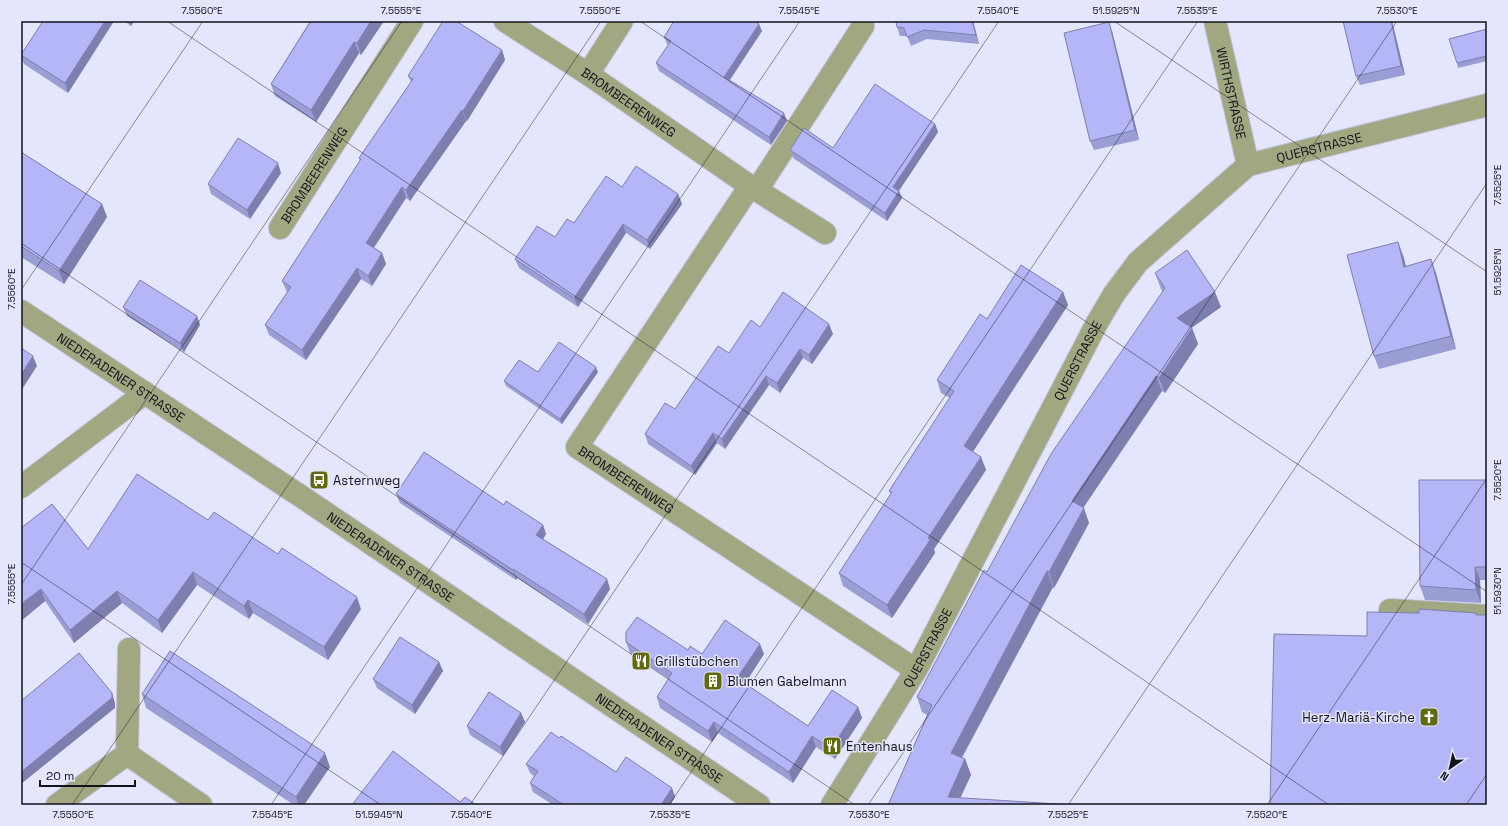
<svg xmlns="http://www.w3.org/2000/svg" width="1508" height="826" font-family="'Space Grotesk',sans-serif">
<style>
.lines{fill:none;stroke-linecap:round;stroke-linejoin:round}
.minor-casing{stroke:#c2c4da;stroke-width:24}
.minor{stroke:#a0a781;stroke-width:22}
.wall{fill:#9b9dd5}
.shaded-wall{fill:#7e7fae}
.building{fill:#b4b6f8;stroke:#7e7fae}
.ticks{fill:none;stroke:#12121a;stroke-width:1;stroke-opacity:0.45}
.labels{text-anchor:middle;stroke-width:3;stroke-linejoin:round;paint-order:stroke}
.street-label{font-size:13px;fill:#12121a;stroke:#e4e6fe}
.poi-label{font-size:13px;fill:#12121a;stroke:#e4e6fe;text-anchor:start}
.neatline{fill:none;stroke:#12121a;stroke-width:1.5}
.ticks-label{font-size:10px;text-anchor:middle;fill:#12121a}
</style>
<rect width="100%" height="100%" fill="#e4e6fe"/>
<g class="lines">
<defs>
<g id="minor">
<path id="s1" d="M505,21L588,74L750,186L825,233"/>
<path id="s2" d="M1215,21L1248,165"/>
<path d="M588,74L622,21"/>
<path id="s3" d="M750,186L577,447L916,670"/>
<path d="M757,190L863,26"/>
<path id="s4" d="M280,228L412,21"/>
<path id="s5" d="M21,311L305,499L759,805"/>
<path d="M21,487L145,393"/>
<path d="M1390,610L1487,616"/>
<path d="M127,754L129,649"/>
<path d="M57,805L127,754L201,805"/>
<path id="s6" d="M832,805L916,670L1097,323L1114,294L1138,262L1248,165L1487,105"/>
</g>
</defs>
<use href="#minor" class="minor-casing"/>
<use href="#minor" class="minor"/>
</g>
<path class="wall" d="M43,21H114L68,93L24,64L21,56V55Z
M124,21H134L131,26Z
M310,21H384L361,55L359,53L316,122L275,96L271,84Z
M901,21H973L979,44L927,39L911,46L907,36H900L897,27Z
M1392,21L1405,75L1360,85L1356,76Z
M757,22L762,31L730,80L787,121L771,145L659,71L656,63L668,45L667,44L664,37Z
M1487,29V61L1458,68L1457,63Z
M1112,31L1139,140L1094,150L1090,141Z
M502,50L505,60L467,121H466L410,201L406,198L374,248L382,253L386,264L372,286L361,279L306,360L269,335L265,325L287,292L282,281L360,161L359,158L411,82L408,76Z
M935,124L938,132L899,191L902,198L887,221L793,158L790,150L833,148Z
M21,152L102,204L107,217L64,284L21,257Z
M281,173L250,219L211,194L208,184Z
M622,187L678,194L682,204L650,249L626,233L578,307L519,268L515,259L555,237Z
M1403,255L1406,266L1436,273L1456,349L1379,369L1374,356Z
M1155,273L1221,307L1191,328H1192L1198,344L1165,393L1162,391L1083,508L1089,523L1054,588L1053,587L962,758L965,759L971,775L960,798L888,805L927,715L922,712L917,697L987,572L1163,292L1161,289Z
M1063,292L1068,305L973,452L981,457L986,470L934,549L935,553L892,618L843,586L839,573L891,494L889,491L950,398L941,393L937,380L987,319Z
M123,307L197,316L200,325L184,352L127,316Z
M760,327L833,334L812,364L803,358L780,393L769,385L725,449L717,443L695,475L648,444L645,434L675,409L729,353Z
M538,372H598L562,424L506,386L504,381Z
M1487,480V580H1480L1481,603L1425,600L1420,586Z
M396,494L504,505L543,525L546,534L543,539L607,579L610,589L588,624L517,578L516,580L400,503Z
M52,504L88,549L208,520L361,609L328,660L253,613L249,619L197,585L162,633L122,603L74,643L45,601L21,621Z
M1477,615L1487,805H1270L1367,636Z
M626,642L688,650L702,654H764L745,684L808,726L858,707L862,718L835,759L816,747L793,783L718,733L712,742L660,708L657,697L669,679L630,653Z
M439,662L443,671L415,714L377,688L373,679Z
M142,694L330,767L304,805H294L146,708Z
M521,713L525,722L503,756L470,735L467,726Z
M559,738L616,772L672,788L675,797L670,805H553L533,792L530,783L534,776L530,773L526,764Z"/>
<path class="shaded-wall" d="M105,21H114L68,93L65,83Z
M129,21H134L131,26Z
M371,21H384L361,55L357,43Z
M972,21H973L979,44L976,35Z
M1391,21H1392L1405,75L1401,66Z
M1109,22L1112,31L1139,140L1135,130Z
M759,24L762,31L727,84L724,77Z
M354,42L359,53L316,122L311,110Z
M502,50L505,60L467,121L463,111Z
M462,110L466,121L410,201L406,190Z
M784,113L787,121L771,145L769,137Z
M935,124L938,132L896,195L893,187Z
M278,163L281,173L250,219L247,210Z
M402,187L406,198L370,253L366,243Z
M899,191L902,198L887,221L885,213Z
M678,194L682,204L650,249L647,240Z
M102,204L107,217L64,284L59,271Z
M623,224L626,233L578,307L574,298Z
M1398,242L1403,255L1409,280L1404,267Z
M382,253L386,264L372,286L368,276Z
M1431,259L1436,273L1456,349L1451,336Z
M357,268L361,279L306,360L302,350Z
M1063,292L1068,305L968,459L964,446Z
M1215,292L1221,307L1183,334L1177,318Z
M197,316L200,325L184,352L180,343Z
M829,324L833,334L812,364L809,355Z
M1192,328L1198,344L1165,393L1159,378Z
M800,349L803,358L780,393L777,383Z
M33,356L37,366L21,391V375Z
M596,367L598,372L562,424L560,419Z
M766,376L769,385L725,449L722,439Z
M1156,376L1162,391L1077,517L1072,501Z
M713,433L717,443L695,475L691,466Z
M981,457L986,470L934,549L935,553L892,618L887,605L928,538Z
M1084,508L1089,523L1054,588L1049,572Z
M543,525L546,534L540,544L536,535Z
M1475,567L1480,580L1481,603L1476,590Z
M513,569L517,578L516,580L513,570Z
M1047,571L1053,587L956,768L951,753Z
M193,572L197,585L162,633L158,620Z
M607,579L610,589L588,624L584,614Z
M41,589L45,601L21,621V604Z
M117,591L122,603L74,643L70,630Z
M357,597L361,609L328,660L324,647Z
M248,600L253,613L249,619L244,606Z
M760,644L764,654L741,689L737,678Z
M439,662L443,671L415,714L412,705Z
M112,693L115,703V708L21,784V772Z
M858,707L862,718L835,759L831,749Z
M521,713L525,722L503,756L500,747Z
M714,722L718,733L712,742L708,731Z
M812,736L816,747L793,783L789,772Z
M325,753L330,767L304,805H299L296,797Z
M965,759L971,775L957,805L948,797Z
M672,788L675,797L670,805H661Z"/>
<path class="building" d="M43,21H105L65,83L21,55Z
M311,21H371L357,43L354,42L311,110L271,84Z
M443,21H456L502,50L463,111L462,110L406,190L402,187L366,243L382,253L368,276L357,268L302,350L265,325L291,287L282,281L361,159L359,158L413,79L408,76Z
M674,21H754L759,24L724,77L784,113L769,137L656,63L671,41L664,37Z
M901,21H972L976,35L924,30L907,37L904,28L897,27L896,22Z
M1343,21H1391L1401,66L1356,76Z
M1109,22L1135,130L1090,141L1064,33Z
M1487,29V56L1457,63L1449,39Z
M875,84L935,124L893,187L899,191L885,213L790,150L804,128L833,148Z
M238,138L278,163L247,210L208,184Z
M21,152L102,204L59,271L21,246Z
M636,166L678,194L647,240L623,224L574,298L515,259L537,226L555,237L567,219L574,223L606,176L622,187Z
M1398,242L1404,267L1431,259L1451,336L1374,356L1347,255Z
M1187,250L1215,292L1177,318L1192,328L1159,378L1156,376L1072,501L1084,508L1049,572L1047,571L951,753L965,759L948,797L1074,805H888L932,705L917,697L984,570L987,572L1051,454L1165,288L1155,273Z
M1021,265L1063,292L964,446L981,457L928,538L930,540L887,605L839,573L892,492L889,491L954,391L937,380L980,314L987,319Z
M140,280L197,316L180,343L123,307Z
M783,292L829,324L809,355L800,349L777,383L766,376L722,439L713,433L691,466L645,434L665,403L675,409L718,346L729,353L751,320L760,327Z
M559,342L596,367L560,419L504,381L519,360L538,372Z
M21,348L33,356L21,375Z
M424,452L504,505L506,501L543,525L536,535L607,579L584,614L513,569V570L396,494Z
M137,474L208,520L214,512L278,554L282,548L357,597L324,647L248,600L244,606L193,572L158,620L117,591L70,630L41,589L21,604V528L52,504L88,549Z
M1419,480H1487V567H1475L1476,590L1420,586Z
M1419,609L1476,613V615H1487V805H1380L1336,804V805H1270L1274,634L1367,636V612L1419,613Z
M637,617L688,650L690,646L702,654L725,620L760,644L737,678L808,726L832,690L858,707L831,749L812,736L789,772L714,722L708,731L657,697L672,673L626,642V632Z
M400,637L439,662L412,705L373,679Z
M170,651L325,753L296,797L142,694Z
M79,653L112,693V698L21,772V701Z
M489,692L521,713L500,747L467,726Z
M551,732L559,738L561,736L616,772L626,757L672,788L661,805H564L530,783L538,771L526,764Z
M393,751L460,802L465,797L476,805H352Z"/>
<path class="ticks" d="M167,21L1329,805M640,21L1487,592M1114,21L1487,272M21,243L855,805M21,290L203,21M21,562L381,805M21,585L402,21M72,805L601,21M271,805L800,21M470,805L999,21M669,805L1198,21M868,805L1397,21M1068,805L1487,183M1267,805L1487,478M1466,805L1487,774"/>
<defs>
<symbol id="bus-square" viewBox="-11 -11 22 22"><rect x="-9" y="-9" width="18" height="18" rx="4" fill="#616a0f" stroke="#e4e6fe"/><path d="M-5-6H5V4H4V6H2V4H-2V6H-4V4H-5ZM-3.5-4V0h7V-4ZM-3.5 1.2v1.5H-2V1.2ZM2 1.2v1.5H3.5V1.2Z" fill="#fff"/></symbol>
<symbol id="restaurant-square" viewBox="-11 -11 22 22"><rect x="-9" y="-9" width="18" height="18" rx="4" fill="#616a0f" stroke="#e4e6fe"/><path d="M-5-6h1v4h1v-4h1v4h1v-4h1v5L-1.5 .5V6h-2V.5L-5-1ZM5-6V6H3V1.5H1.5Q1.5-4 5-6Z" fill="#fff"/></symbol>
<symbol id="building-square" viewBox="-11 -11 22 22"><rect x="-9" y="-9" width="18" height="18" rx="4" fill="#616a0f" stroke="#e4e6fe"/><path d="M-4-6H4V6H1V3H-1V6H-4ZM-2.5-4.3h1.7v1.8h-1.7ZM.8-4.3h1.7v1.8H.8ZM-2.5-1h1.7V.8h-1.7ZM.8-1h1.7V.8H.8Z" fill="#fff"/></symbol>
<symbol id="church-square" viewBox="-11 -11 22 22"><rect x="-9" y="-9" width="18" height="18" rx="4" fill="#616a0f" stroke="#e4e6fe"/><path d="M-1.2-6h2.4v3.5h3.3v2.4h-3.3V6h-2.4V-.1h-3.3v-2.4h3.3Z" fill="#fff"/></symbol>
</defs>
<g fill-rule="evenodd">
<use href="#bus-square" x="308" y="469" width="22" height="22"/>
<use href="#restaurant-square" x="630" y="650" width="22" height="22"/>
<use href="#building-square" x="702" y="670" width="22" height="22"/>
<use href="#church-square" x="1418" y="706" width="22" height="22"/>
<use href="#restaurant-square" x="821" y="735" width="22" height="22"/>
</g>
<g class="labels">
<g class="street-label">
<text dy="5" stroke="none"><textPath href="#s2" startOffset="74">WIRTHSTRASSE</textPath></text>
<text dy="5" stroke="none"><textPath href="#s1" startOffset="148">BROMBEERENWEG</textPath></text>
<text dy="5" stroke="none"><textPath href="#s6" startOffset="844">QUERSTRASSE</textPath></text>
<text dy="5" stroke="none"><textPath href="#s4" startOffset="63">BROMBEERENWEG</textPath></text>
<text dy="5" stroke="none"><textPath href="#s6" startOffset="508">QUERSTRASSE</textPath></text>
<text dy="5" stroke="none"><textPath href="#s5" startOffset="120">NIEDERADENER STRASSE</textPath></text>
<text dy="5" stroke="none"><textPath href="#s3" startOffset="372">BROMBEERENWEG</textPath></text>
<text dy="5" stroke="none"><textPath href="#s5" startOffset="444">NIEDERADENER STRASSE</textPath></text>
<text dy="5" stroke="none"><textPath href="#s6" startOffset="184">QUERSTRASSE</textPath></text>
<text dy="5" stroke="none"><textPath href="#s5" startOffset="768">NIEDERADENER STRASSE</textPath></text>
</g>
<g class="poi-label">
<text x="333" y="485">Asternweg</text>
<text x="655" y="666">Grillstübchen</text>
<text x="727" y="686">Blumen Gabelmann</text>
<text x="1415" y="722" text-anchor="end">Herz-Mariä-Kirche</text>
<text x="846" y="751">Entenhaus</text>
</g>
</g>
<rect width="1508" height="826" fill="none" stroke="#e4e6fe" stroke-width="44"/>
<g transform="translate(1450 768) rotate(214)" stroke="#e4e6fe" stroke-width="3" paint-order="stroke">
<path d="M0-3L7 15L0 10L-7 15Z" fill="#12121a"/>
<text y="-6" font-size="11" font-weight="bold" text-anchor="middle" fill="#12121a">N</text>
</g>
<path d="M40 780v6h95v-6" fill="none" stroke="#12121a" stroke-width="2"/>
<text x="46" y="780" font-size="12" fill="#12121a" stroke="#e4e6fe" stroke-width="3" paint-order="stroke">20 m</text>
<rect x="22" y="22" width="1464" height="782" class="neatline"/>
<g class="ticks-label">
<text x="202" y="14">7.5560°E</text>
<text x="401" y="14">7.5555°E</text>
<text x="600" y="14">7.5550°E</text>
<text x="799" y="14">7.5545°E</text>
<text x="998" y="14">7.5540°E</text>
<text x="1116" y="14">51.5925°N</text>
<text x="1197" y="14">7.5535°E</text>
<text x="1397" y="14">7.5530°E</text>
<text transform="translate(1497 185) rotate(-90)" y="4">7.5525°E</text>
<text transform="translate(1497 272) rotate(-90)" y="4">51.5925°N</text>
<text transform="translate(11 289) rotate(-90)" y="4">7.5560°E</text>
<text transform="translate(1497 480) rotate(-90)" y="4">7.5520°E</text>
<text transform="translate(11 584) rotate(-90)" y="4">7.5555°E</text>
<text transform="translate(1497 591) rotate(-90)" y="4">51.5930°N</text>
<text x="73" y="818">7.5550°E</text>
<text x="272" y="818">7.5545°E</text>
<text x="379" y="818">51.5945°N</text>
<text x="471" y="818">7.5540°E</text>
<text x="670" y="818">7.5535°E</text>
<text x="869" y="818">7.5530°E</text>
<text x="1068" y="818">7.5525°E</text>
<text x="1267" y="818">7.5520°E</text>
</g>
</svg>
